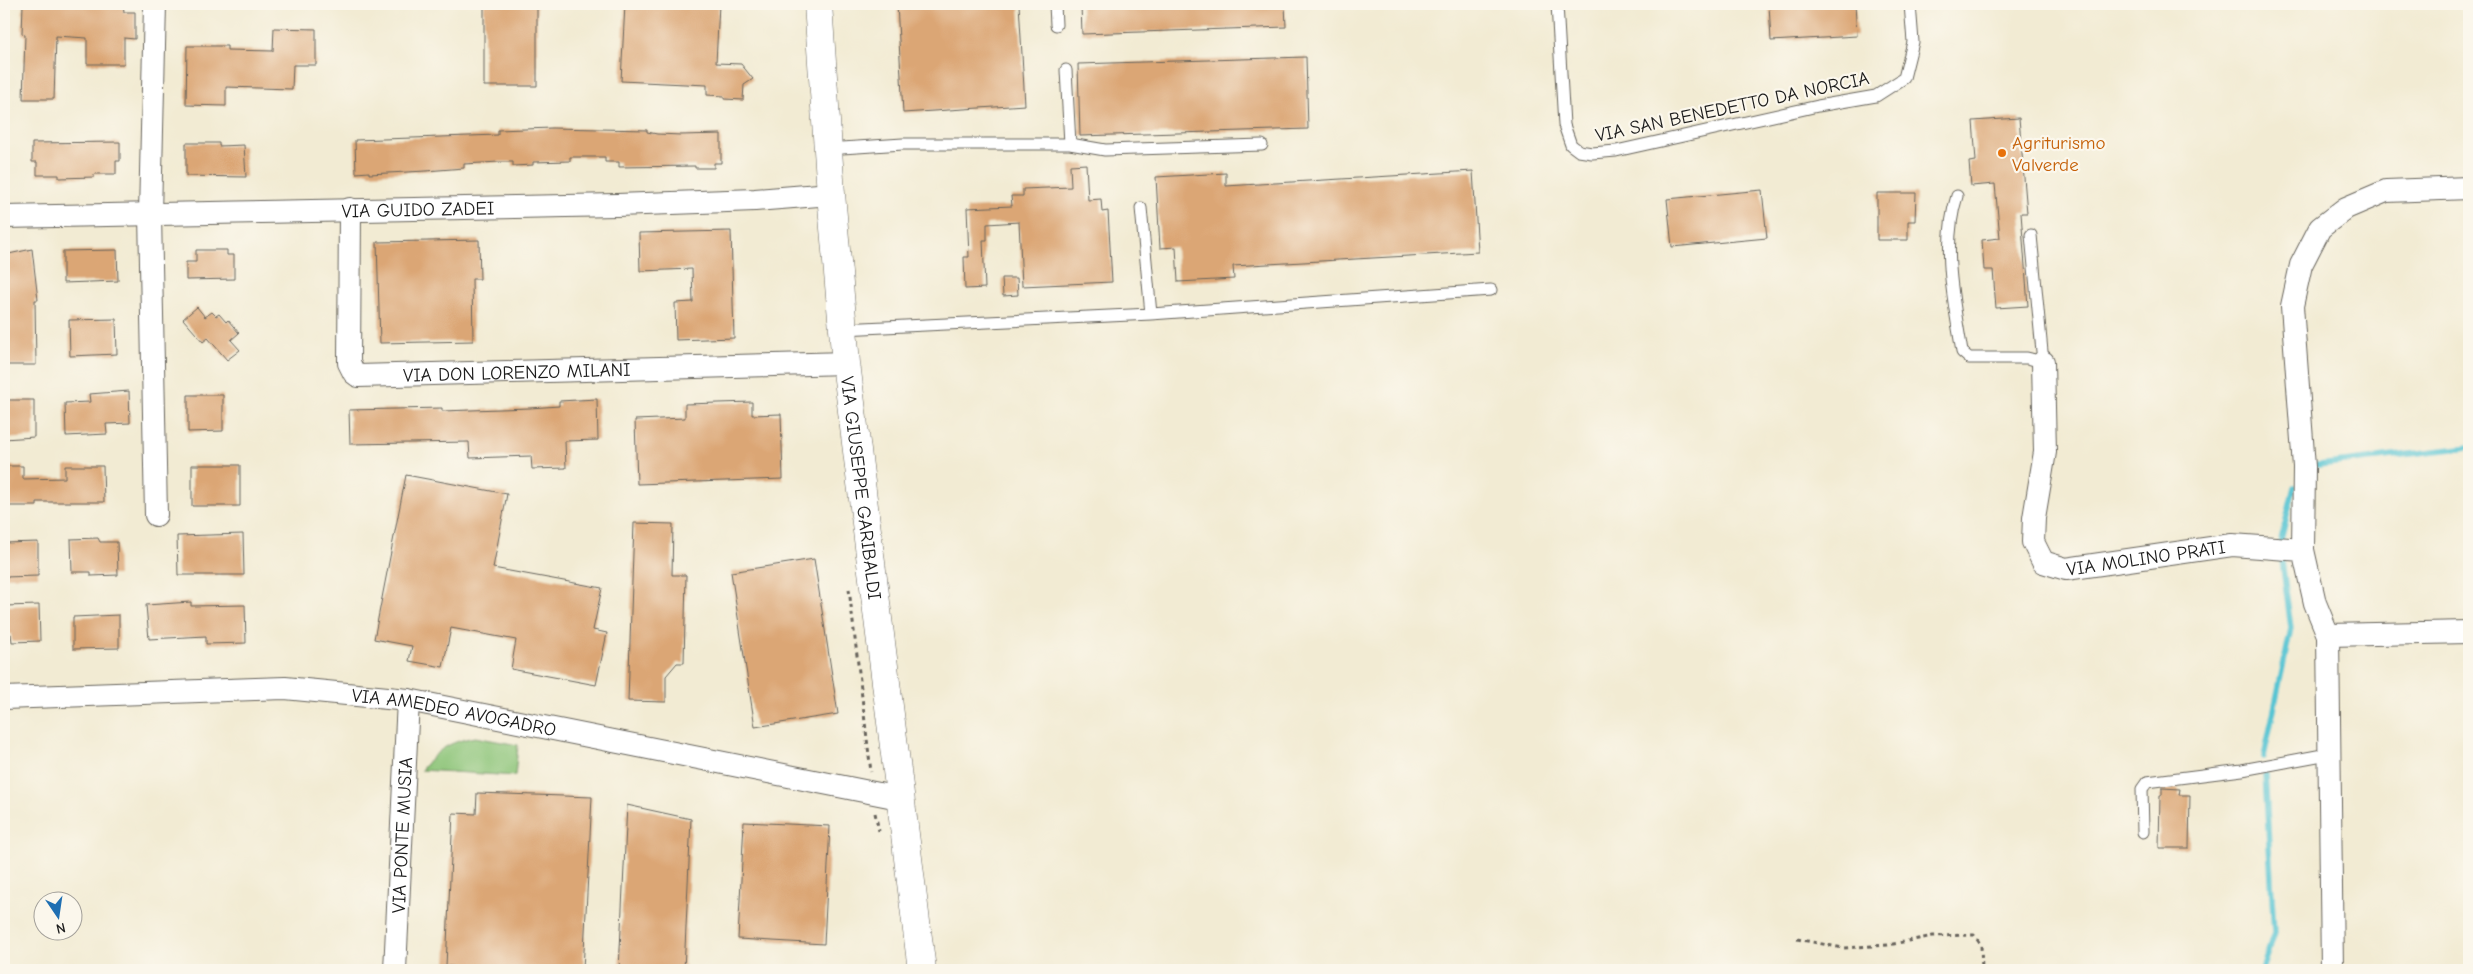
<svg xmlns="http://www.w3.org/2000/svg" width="2473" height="974" font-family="'Comic Neue',sans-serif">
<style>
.green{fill:#8cc478;stroke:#54704a}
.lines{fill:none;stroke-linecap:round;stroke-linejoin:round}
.stream{stroke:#59c5d3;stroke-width:5.5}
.building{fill:#dba674}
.lane-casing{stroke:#67645c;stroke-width:13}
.street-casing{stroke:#67645c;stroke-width:24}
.secondary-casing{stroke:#67645c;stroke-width:29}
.path{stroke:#67645c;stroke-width:3;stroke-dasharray:4 4;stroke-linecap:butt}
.lane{stroke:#fff;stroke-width:11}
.street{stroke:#fff;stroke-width:22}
.secondary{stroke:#fff;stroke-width:28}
.food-dot{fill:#e8710a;stroke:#fbf7ec;stroke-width:2}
.labels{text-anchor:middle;stroke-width:4.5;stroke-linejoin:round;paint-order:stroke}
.street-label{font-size:19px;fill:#1c1c1c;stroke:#fbf7ec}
.food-label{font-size:19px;fill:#c56008;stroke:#fbf7ec;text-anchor:start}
</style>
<rect width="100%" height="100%" fill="#fbf7ec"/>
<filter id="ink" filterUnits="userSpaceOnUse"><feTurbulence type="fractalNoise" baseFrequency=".02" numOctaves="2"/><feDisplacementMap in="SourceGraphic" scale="10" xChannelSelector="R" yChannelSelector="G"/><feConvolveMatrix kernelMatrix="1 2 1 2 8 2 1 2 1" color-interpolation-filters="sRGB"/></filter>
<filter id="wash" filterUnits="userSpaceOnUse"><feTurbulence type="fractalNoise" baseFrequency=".0096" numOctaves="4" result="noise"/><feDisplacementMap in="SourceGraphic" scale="20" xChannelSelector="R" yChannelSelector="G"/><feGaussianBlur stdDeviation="1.12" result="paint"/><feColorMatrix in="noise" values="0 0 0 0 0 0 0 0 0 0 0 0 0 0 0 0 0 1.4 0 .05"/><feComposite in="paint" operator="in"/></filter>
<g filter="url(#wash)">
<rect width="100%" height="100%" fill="#f2ebd3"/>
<path class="green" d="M475,737L518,745L515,776L421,770C438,749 449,742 475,737Z"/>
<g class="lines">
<path class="stream" d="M2310,466L2469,447
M2280,544L2294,487
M2264,757L2291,628L2281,553
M2262,970L2274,933L2265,774"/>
</g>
<g id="blocks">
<path class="building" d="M23,4H123L124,12H135V39L124,38V64H87V38L56,36L54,99H23L25,35L22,34Z
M484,4H537V86H484Z
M625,4H719L716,63L741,64L753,79L744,85L743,100L724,99V96L707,95V85L621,81Z
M897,4H1019L1025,105L903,113Z
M1081,4H1285L1286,27L1082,34Z
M1769,4H1855L1857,36L1771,41Z
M274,28L316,29V65H293L292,89L226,87V106L186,105L187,46H227V50L273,51Z
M1306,57L1308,129L1080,136L1078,64Z
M2019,118L2027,213H2021L2028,306L1996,308L1993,270H1984L1982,240L2000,238L1995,184L1971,186L1969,162L1976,161L1973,121Z
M552,128L647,130V132L657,134L681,135L721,134V163H714V168H695V166L619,167V162H605V157H570V161L533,162V165L513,166V162H499L464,164V168L426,171L369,174V172L356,173L355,140L498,135V130Z
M120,142V161H116V174H94V177L59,178V175H37V162H32V143Z
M186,143H219V146L244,145L246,177L186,176Z
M1086,164L1088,200L1101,199L1102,212L1108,211L1112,282L1022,286L1019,222L987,224V240H983L985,288L965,289L964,257H969L967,208L1012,206L1011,196H1023V189L1071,187L1070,165Z
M1473,171L1478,252L1233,266L1234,279L1178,282L1176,247L1160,248L1156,177L1226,173V186Z
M1762,190L1767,238L1672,247L1667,199Z
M1877,193H1916L1915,221H1908V240H1877Z
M731,231L734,338L676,340L675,303L693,302L692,269L640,271L639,233Z
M479,240L480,279H472L473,341L380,343L377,242Z
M32,249L38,300H35L36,365H4V255Z
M117,250L118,281L63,283V251Z
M196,250H227V255H234V279L186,280V262H196Z
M1002,278H1017L1018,295L1003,296Z
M197,307L205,317L212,312L216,316L219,314L226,322L228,320L239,333L231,340L240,350L227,360L208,338L203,342L183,319Z
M116,319L117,354L70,356L69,320Z
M129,391L130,423L106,424L107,434L66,436L65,403L90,402L89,394Z
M188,395H223V431L188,432Z
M597,399L598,440L565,441L566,468L532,469L531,456L470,458L469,442L350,444L349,410L442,408V411L530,408L559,406V401Z
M4,400H34V437L4,439Z
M752,402V415L781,414L783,479L637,484L635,420L685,418V404Z
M192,465H240V506H192Z
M4,466H23V479L65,478V466H103L104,502H37V506H4Z
M406,475L507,494L493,568L602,588L593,630L607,633L596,685L511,669L516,640L451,628L443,667L409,661L412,646L374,639Z
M634,523L673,524L672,575H686L684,663H677L666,676V702L628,701Z
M243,534L244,575H178L177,536Z
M98,538L100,542H117L118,575L91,576V572H72L71,539Z
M38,542V576L4,577V543Z
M814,559L838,714L755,727L731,572Z
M191,602V606L245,605L246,643L206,644V636L149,639L146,605Z
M39,605L40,641L12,642L11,634H5L4,606Z
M119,615V648L73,649V617Z
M2162,788L2180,789L2179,795H2190L2189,848H2159L2160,795H2162Z
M477,793L592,797L583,970H521L446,966L453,813L476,814Z
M627,805L691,819L684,970H619Z
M744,822L830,826L824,944L738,939Z"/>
</g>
</g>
<g filter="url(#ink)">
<use href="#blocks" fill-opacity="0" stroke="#67645c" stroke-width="1"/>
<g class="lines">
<defs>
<path id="lane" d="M1055,4L1056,25
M1557,4L1564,125L1571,145L1579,151L1592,153L1616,151L1818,106L1876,96L1904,78L1913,42L1910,4
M1066,70L1070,144
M827,149L903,144H1070L1105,150L1262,145
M1957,196C1941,246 1954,302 1962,352L1969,358H2027L2043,362L2031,235
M1141,208L1151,314
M843,329L1151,314L1491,290
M2143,832L2142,789L2147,782L2242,770L2328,754"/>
<g id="street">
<path d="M155,4L150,214L156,515"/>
<path id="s1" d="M350,209L349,363L354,373L358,376L846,363"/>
<path id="s2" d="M4,217L617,205L755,200L831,194"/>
<path id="s3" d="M2043,362L2045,452L2034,518L2033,542L2043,562L2066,569L2232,545L2303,550"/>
<path d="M2328,635L2469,632"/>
<path id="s4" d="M4,698L285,688L408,700L899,798"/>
<path id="s5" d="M395,970L408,700"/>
<path d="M2332,970L2328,635L2315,603L2303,550L2304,467L2292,306L2301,265L2320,228L2346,208L2386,191L2469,188"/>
</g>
<g id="secondary">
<path id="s6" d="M818,4L831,194L846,363L922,970"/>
</g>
</defs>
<use href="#lane" class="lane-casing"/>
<use href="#street" class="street-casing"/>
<use href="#secondary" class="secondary-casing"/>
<path class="path" d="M849,589L871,772
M875,813L879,831
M1797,939L1843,948L1888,945L1933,936L1974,935L1981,945L1982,970"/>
<use href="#lane" class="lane"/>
<use href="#street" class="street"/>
<use href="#secondary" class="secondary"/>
</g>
</g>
<circle class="food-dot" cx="2002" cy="153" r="5"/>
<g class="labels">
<g class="street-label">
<text transform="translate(1732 106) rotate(-12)" y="7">VIA SAN BENEDETTO DA NORCIA</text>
<text dy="7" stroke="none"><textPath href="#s2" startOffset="414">VIA GUIDO ZADEI</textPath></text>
<text dy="7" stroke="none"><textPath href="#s1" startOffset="329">VIA DON LORENZO MILANI</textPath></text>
<text dy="7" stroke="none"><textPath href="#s6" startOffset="486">VIA GIUSEPPE GARIBALDI</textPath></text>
<text dy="7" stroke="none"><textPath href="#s3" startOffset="308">VIA MOLINO PRATI</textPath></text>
<text dy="7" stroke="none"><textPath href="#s4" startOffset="452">VIA AMEDEO AVOGADRO</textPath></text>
<text dy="7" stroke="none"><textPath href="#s5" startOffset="135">VIA PONTE MUSIA</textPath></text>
</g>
<g class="food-label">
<text x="2012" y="149">Agriturismo<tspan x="2012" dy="22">Valverde</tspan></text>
</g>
</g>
<rect width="2473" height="974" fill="none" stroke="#fbf7ec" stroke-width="20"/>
<g transform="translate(58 916) rotate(167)"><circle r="24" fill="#fbf7ec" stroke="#a29f99"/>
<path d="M0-4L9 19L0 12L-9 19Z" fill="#1f6fb2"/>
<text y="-8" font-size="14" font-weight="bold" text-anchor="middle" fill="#1c1c1c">N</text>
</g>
</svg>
